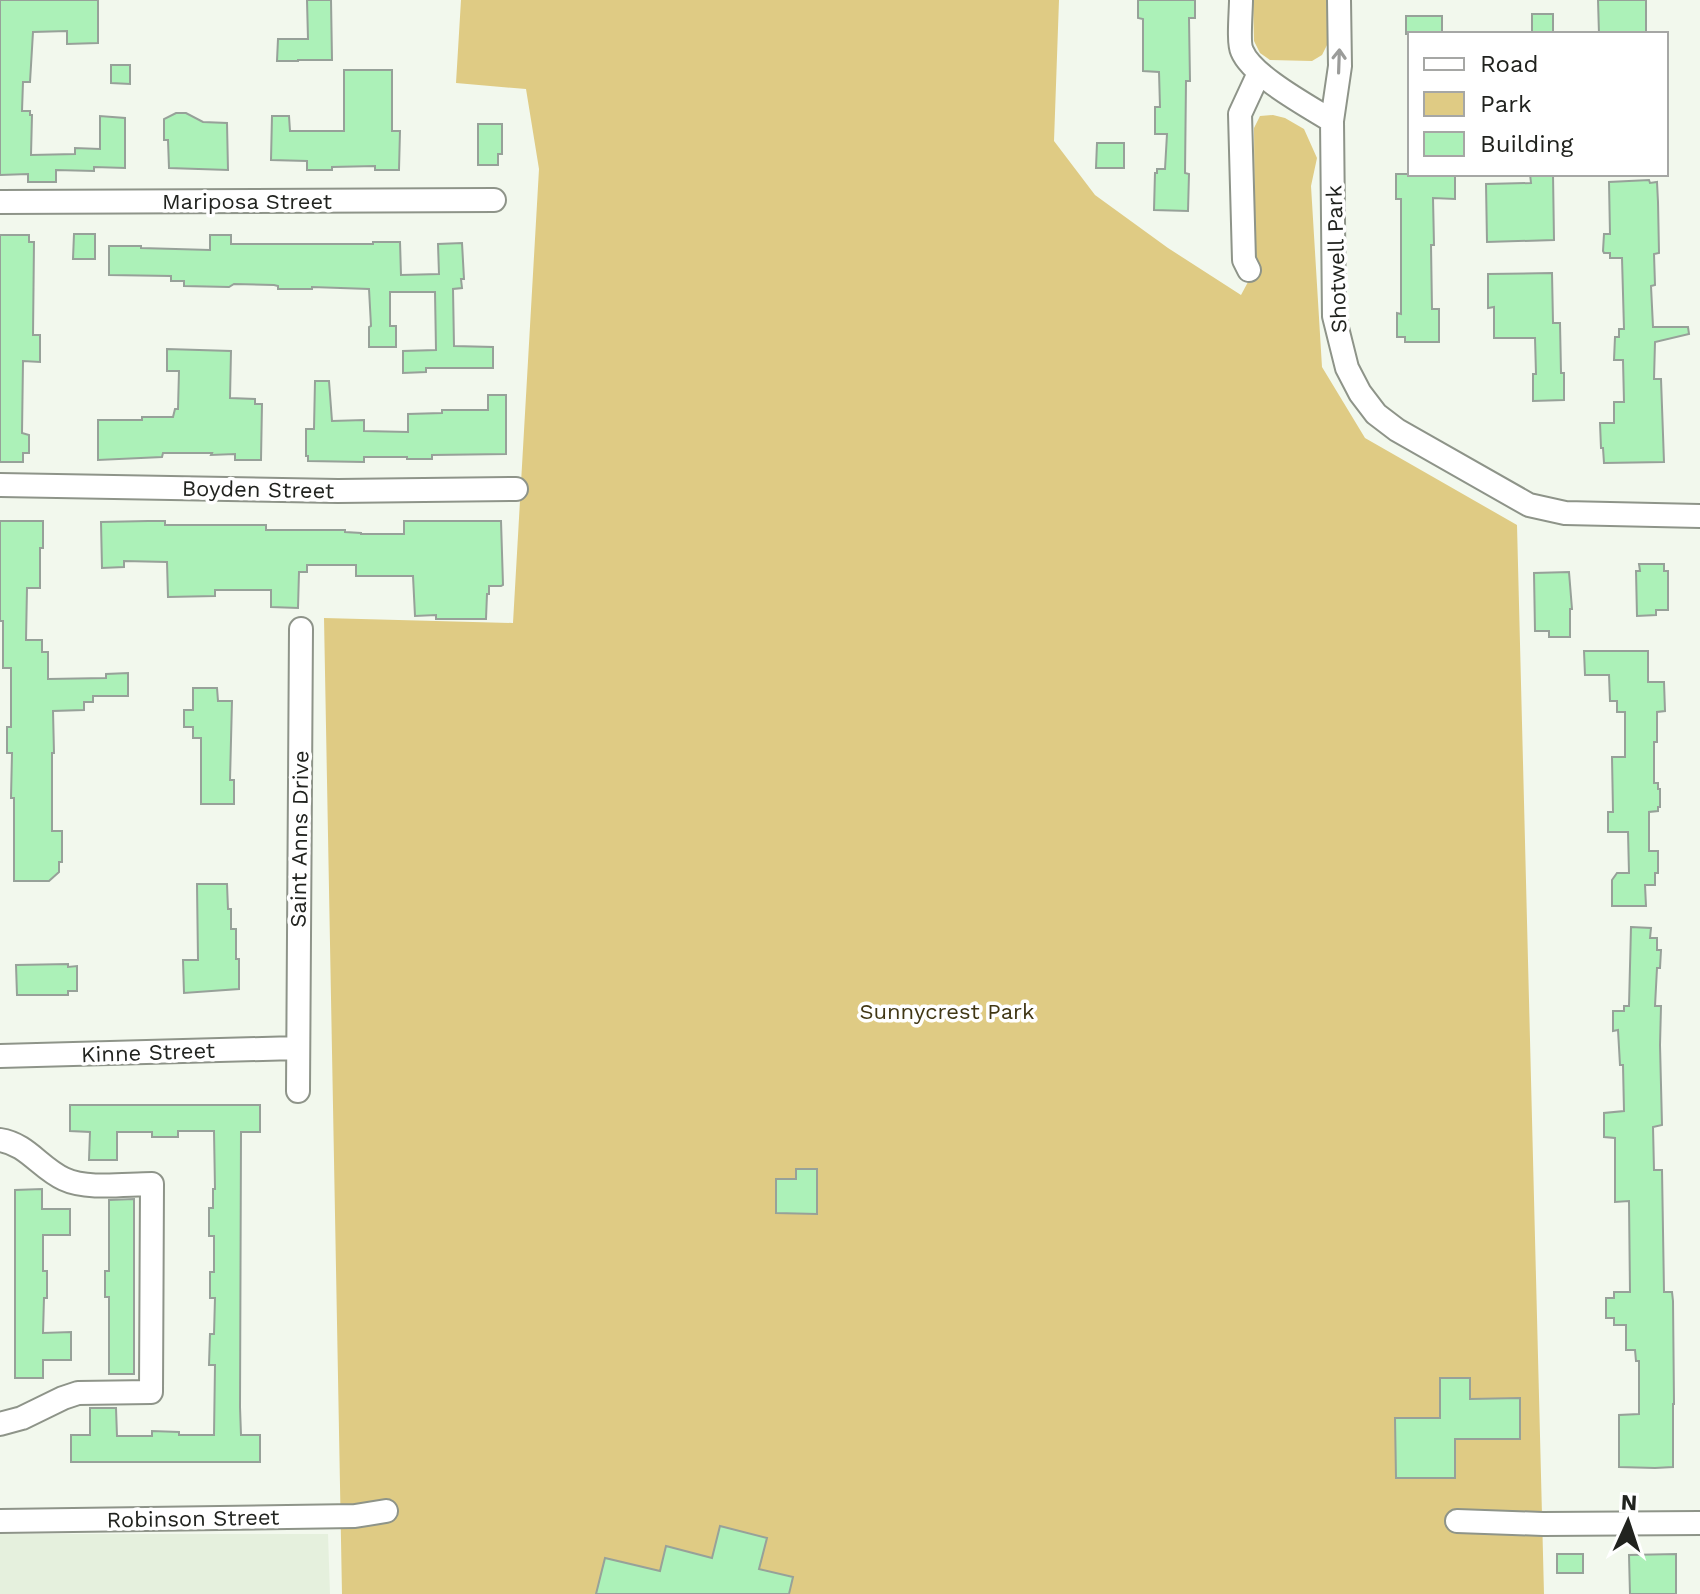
<svg xmlns="http://www.w3.org/2000/svg" width="1700" height="1594" font-family="'Work Sans',sans-serif">
<style>
.built{fill:#e5f0dd}
.green{fill:#dfcb84}
.building{fill:#acf1b8;stroke:#97a199;stroke-width:2}
.lines{fill:none;stroke-linecap:round;stroke-linejoin:round}
.minor-casing{stroke:#8e9489;stroke-width:26}
.minor{stroke:#fff;stroke-width:22}
.oneway{stroke:#9b9c9a}
.labels{text-anchor:middle;stroke-width:7;stroke-linejoin:round;paint-order:stroke}
.street-label{font-size:22px;fill:#21231f;stroke:#fff}
.park-label{font-size:22px;fill:#413714;stroke:#fff}
</style>
<rect width="100%" height="100%" fill="#f2f8ed"/>
<path class="built" d="M0,1534H328L330,1594H0Z"/>
<path class="green" d="M461,0H1059L1054,141L1095,195L1168,248L1241,295L1255,269L1254,128L1260,116L1273,115L1285,118L1304,129L1317,158L1311,186L1322,367L1365,438L1517,525L1544,1594H342L324,618L513,623L539,169L526,89L456,83Z
M1253,0H1328V43L1322,55L1312,61L1270,60L1260,53L1254,41Z"/>
<path class="building" d="M0,0H98V43L67,44V31L33,32L30,82H23L22,111H30V115H32L31,155L75,154V148L100,149V116L125,118V168L94,167V171L56,170V182H28V174L0,175Z
M307,0H331L332,60H298V61H277L278,39H308Z
M1138,0H1195V18H1189L1190,81H1186L1185,173L1189,174L1188,211L1154,210L1155,173H1157V169H1165L1167,134H1155V107H1160L1159,72L1143,71V19L1138,18Z
M1598,0H1646V34H1599Z
M1532,14H1553V33H1532Z
M1406,16H1442V34H1406Z
M111,65H130V84L111,83Z
M344,70H392V131H400L399,170H375V166L332,167V170H307V161L271,160L272,116H289L290,131H344Z
M176,113H186L203,122L227,123L228,170L169,168L168,140H164V119Z
M478,124H502V154H498V165H478Z
M1097,143H1124V168H1096Z
M1396,174H1455V199L1433,198L1434,245H1431L1432,309H1439V342H1405V337H1397V313L1401,314V199H1396Z
M1530,174H1553L1554,240L1487,242L1486,184L1531,183Z
M1649,180L1650,183L1657,182L1658,202L1659,253L1654,254L1655,285L1651,286L1653,327H1688L1689,334L1655,342L1654,379H1661L1664,462L1604,463L1603,448H1601L1600,423H1614V402H1624L1623,360H1614L1615,337H1619V329H1624L1622,258H1610V253H1604L1603,251L1604,234H1610L1609,182Z
M74,234H95V259H73Z
M0,235H29V242H34L33,335H40V362L23,361L22,433L29,435V453H23V462H0Z
M210,235H231V244H373V242H400L401,275L439,274L438,244L462,243L464,279H461L462,288L453,289L454,346L493,347V368H426V372L403,373V351L436,350L435,292H390V326H396V347H369V327L371,326L369,289L312,287V289H278V286L274,285L234,284L229,287L184,286V281H171V276L109,275V246H141V248L210,250Z
M1552,273L1553,323H1560L1561,373H1564V400L1533,401V374H1536L1535,338H1494V307L1488,308V274Z
M167,349L231,351L230,398L255,399V404H262L261,460H235V454L211,455L212,453H163L162,457L98,460V420H142V417H173L175,409H178L179,371H167Z
M315,381H329L332,421L364,420V431L408,432V414L442,413V410H488V395H506V454L432,455V459H407V457H364V462L308,461V456H306V429H314Z
M0,521H43V548H40V588H27L26,640H42V652H48V679L106,678V674L128,673V696H93V702H84V710L53,711L54,753H52V831H62V862H59V872L49,881H14V798H11L12,753H7V727H11V668H3V621H0Z
M148,521H165V525H266V530H345V532L361,533V534H404V521H501L503,585L501,586H489V594H487L486,619H436V615L415,616L413,576H356V565H307V572H299L298,608L271,607V590H215V596L168,597L167,562L124,561V567L102,568L101,522Z
M1639,564H1664V571H1668V610H1656V615L1637,616L1636,571H1640Z
M1569,572L1572,609H1570V637H1549V631H1535L1534,573Z
M1584,651H1648V682H1664L1665,711L1657,712V742H1654V783H1658V789H1660V807H1658V811L1649,812V851H1658V873H1655V885H1645L1646,906H1612V880L1617,873H1629L1628,832H1608V812H1613L1612,757H1625V712H1617V701H1610L1609,675H1585Z
M193,688H217L218,701H232L230,780H234V804H201V738H193V727H184V710H193Z
M197,884H227L228,909H231V929H236V959H239V989L184,993L183,960H198Z
M1631,927L1651,928L1650,938H1657V950H1661L1660,968H1657L1655,1006H1661L1660,1045L1662,1125L1653,1127L1654,1170H1662L1664,1292H1672L1673,1301L1674,1404H1673V1467L1655,1468L1619,1467V1415L1639,1414V1361H1636L1635,1350H1626V1325H1614V1318H1606V1298H1614V1292H1630L1629,1201L1615,1202V1138L1604,1137V1113L1624,1111L1623,1065H1620L1618,1030L1613,1031V1011H1624V1006H1629Z
M68,964V967L77,966V991H68V995H17L16,965Z
M70,1105H260V1132H241L240,1407L241,1435H260V1462H71V1435H90V1408H116L117,1436H152V1431L179,1432V1435H214L215,1365H209L210,1334H214L215,1298H210V1272H214V1236H209V1208H213V1189H215L214,1131H178V1137H152V1132H117V1160H89L90,1132L70,1131Z
M796,1169H817V1214L776,1213V1179H796Z
M42,1189V1209H70V1235H43V1271H47V1298H44L43,1333L71,1332V1360H43V1378H15V1190Z
M134,1199V1374H109V1297H105V1271H109V1200Z
M1440,1378H1470V1399L1520,1398V1439H1455V1478H1396L1395,1418H1440Z
M720,1526L767,1538L759,1569L793,1577L789,1594H596L605,1558L660,1571L666,1546L712,1558Z
M1557,1554H1583V1573H1557Z
M1676,1554V1594H1630L1629,1555Z"/>
<g class="lines">
<defs>
<path id="minor" d="M1241,0C1241,11 1238,43 1242,51C1252,76 1308,106 1332,121
M1339,0L1340,66L1332,121L1334,316L1347,368L1360,393L1376,414L1397,430L1529,505L1565,513L1700,516
M0,202L494,200
M1249,270L1244,260L1240,114L1259,73
M0,485L338,491L516,489
M0,1056L297,1048
M298,1091L301,629
M0,1140C27,1144 40,1168 64,1179C87,1190 126,1184 152,1184L151,1392L78,1393L63,1398L22,1418L0,1424
M0,1521L355,1516L386,1511
M1457,1521L1543,1524L1700,1523"/>
</defs>
<use href="#minor" class="minor-casing"/>
<use href="#minor" class="minor"/>
</g>
<defs><path id="oneway-shaft" d="M-6 0H5M1.5-3L5.5 0L1.5 3" fill="none" stroke-width="1.6" stroke-linecap="round" stroke-linejoin="round" transform="scale(2)"/></defs>
<use class="oneway" href="#oneway-shaft" transform="translate(1339 61) rotate(-88)"/>
<g class="labels">
<g class="street-label">
<text x="247" y="209">Mariposa Street</text>
<text transform="translate(1336 259) rotate(-92)" y="8">Shotwell Park</text>
<text transform="translate(258 489) rotate(1)" y="8">Boyden Street</text>
<text transform="translate(299 839) rotate(-89)" y="8">Saint Anns Drive</text>
<text transform="translate(148 1052) rotate(-2)" y="8">Kinne Street</text>
<text transform="translate(193 1518) rotate(-1)" y="8">Robinson Street</text>
</g>
<g class="park-label">
<text x="947" y="1019">Sunnycrest Park</text>
</g>
</g>
<rect x="1408" y="32" width="260" height="144" fill="#ffffff" stroke="#a6a7a5" stroke-width="2"/>
<rect x="1424" y="58" width="40" height="12" fill="#ffffff" stroke="#a6a7a5" stroke-width="2"/>
<text x="1480" y="72" font-size="24" fill="#21231f">Road</text>
<rect x="1424" y="92" width="40" height="24" fill="#dfcb84" stroke="#a6a7a5" stroke-width="2"/>
<text x="1480" y="112" font-size="24" fill="#21231f">Park</text>
<rect x="1424" y="132" width="40" height="24" fill="#acf1b8" stroke="#a6a7a5" stroke-width="2"/>
<text x="1480" y="152" font-size="24" fill="#21231f">Building</text>
<g transform="translate(1628 1522) rotate(3)" stroke="#ffffff" stroke-width="6" paint-order="stroke">
<path d="M0-6L14 30L0 20L-14 30Z" fill="#21231f"/>
<text y="-12" font-size="22" font-weight="bold" text-anchor="middle" fill="#21231f">N</text>
</g>
</svg>
